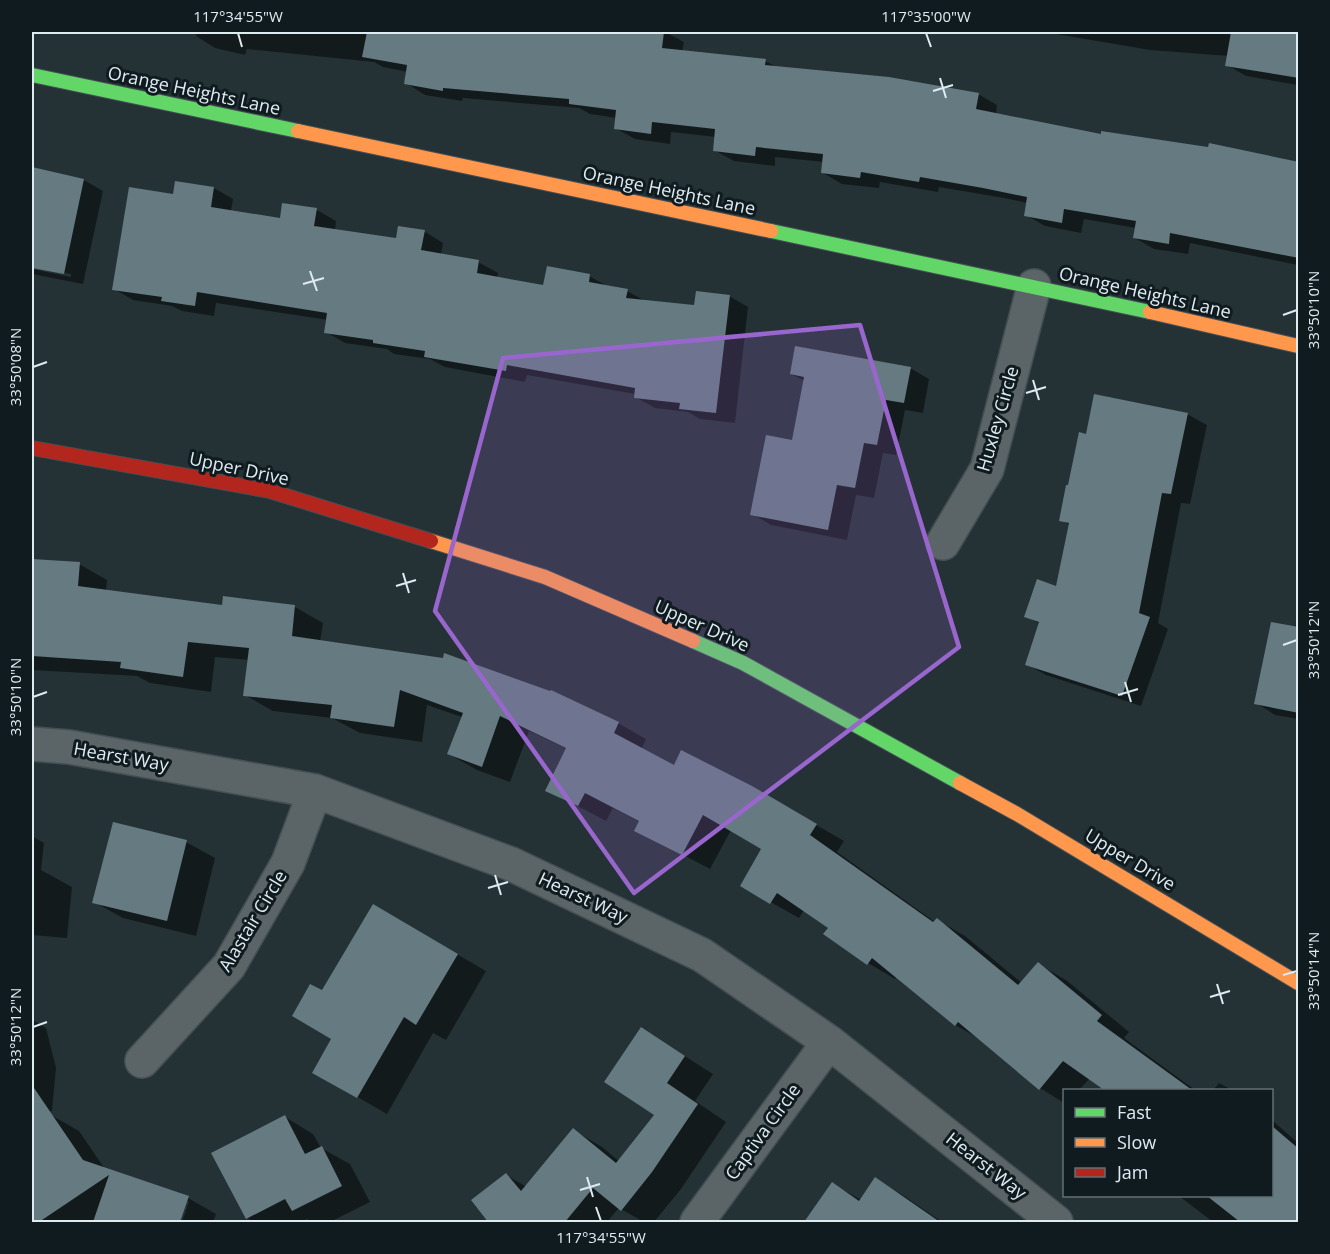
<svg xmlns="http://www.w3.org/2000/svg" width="1330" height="1254" font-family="'Open Sans',sans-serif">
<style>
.shadow{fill:#0007}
.building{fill:#657a81}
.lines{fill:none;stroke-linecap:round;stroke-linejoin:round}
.street-casing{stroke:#444f54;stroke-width:36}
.fast-casing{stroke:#444f54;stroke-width:16}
.slow-casing{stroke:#444f54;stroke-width:16}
.jam-casing{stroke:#444f54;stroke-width:16}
.street{stroke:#5b6568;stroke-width:33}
.fast{stroke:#63d668;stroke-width:14}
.slow{stroke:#ff974d;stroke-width:14}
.jam{stroke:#b3261e;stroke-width:14}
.marked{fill:#9966ce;fill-opacity:0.2;stroke:#9966ce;stroke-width:4.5;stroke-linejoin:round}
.ticks{fill:none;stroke:#deecf2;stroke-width:2}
.labels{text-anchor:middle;stroke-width:6;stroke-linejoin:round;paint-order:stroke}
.street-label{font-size:18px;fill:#deecf2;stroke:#101b1f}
.neatline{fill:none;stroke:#deecf2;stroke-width:2}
.ticks-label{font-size:15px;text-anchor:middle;fill:#deecf2}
</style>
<rect width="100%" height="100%" fill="#243236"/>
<path class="shadow" d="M197,32H665L684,42L682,52L765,61L777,67L978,94L997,105L996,115L1102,135L1298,166V265L1190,243L1188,254L1154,249L1135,238L1136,228L1084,219L1081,233L1045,226L1026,215L1028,203L1004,198L939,187L938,192L880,182L879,188L842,184L823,173L824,162L775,157V166L734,161L714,150L716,137L671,132L670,144L635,139L615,128L617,118L590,114L579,108L463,98L462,101L425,95L406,83L408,72L383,67L374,62L247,49L245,55L215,48L196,36Z
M1044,32H1298V85L1246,76L1227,65L1229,56L1150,50Z
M32,169L84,180L103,191L83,284L32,274V269L71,277V274L32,266Z
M214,188L233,199L231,211L281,219L284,204L317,210L336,221L335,230L397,240L424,231L443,243L441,255L478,262L498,273L497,278L545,286L589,276L609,287L627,291L647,302L696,307L729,296L748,307L735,423L700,419L688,412L655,408L635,397V394L527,375L525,382L445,367L430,359L394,354L387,349L345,343L326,332L328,320L216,303L214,316L182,311L172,306L133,300L114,289L174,196Z
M910,368L929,379L923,413L905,410L896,455L883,453L874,498L856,495L847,540L771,525L752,514L794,442L805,381L791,374Z
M1187,414L1207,425L1190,504L1181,503L1158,623L1168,629L1141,706L1046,675L1026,664L1040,624L1026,616L1058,588L1070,525L1061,520L1069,487L1088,435Z
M32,561L79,564L107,580L106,591L224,607L225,598L295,607L323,623L320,642L552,692L618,723L646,739L641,750L675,767L751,787L844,841L837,852L935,922L937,920L965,936L1022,983L1038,964L1066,980L1129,1032L1124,1038L1195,1090H1106L1090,1078L1079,1090H1064V1103L1040,1088L980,1039L955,1025L897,977L895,979L868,963L830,928L804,910L799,918L742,886L763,848L731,830L710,869L636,830L640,822L613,808L606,821L547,790L567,749L529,731L510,782L477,770L449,754L462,717L427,705L422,742L360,733L332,718L273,711L245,695L249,660L215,657L211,692L150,683L137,676L32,670Z
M1298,611V719L1275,715L1256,703L1295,628Z
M32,836L44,843L41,870L72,887L67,938L32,935Z
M186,842L215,858L196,936L123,918L94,902Z
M374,906L486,971L446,1040L433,1033L387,1114L314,1072L333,1038L322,992Z
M32,1020L46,1028L56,1068L52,1111L32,1116Z
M642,1029L713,1074L695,1101L726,1122L681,1189L654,1222H644L619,1208L607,1222H490L473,1201L506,1175L527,1187L573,1130L602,1147L619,1161L656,1115Z
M1219,1083L1232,1090H1213Z
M51,1115L79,1131L105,1169L188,1198L216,1214L213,1222H182L189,1201H186L178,1222H94L96,1219L90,1222H32V1128Z
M285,1117L313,1134L321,1148L350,1164L370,1202L330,1222H314L307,1219L300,1222H254L247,1218Z
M1272,1120L1298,1143V1222H1213L1179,1196H1272Z
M875,1179L904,1196L942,1222H805L833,1184L861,1200Z"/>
<path class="building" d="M367,32H664L662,48L766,59L765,65L889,77L979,93L976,109L1101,134V131L1208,147L1209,143L1299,162V258L1170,233L1169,244L1133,238L1136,221L1064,209L1062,223L1024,216L1027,197L983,188L920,177L919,182L861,172L860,178L821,173L823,154L756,147L755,156L713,151L715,129L652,122L651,134L614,129L616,110L569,104V99L443,88V91L404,84L407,65L362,57Z
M1231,32H1299V78L1225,66Z
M32,167L84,179L64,274L32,268Z
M175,181L214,187L211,207L280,218L282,203L317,208L314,226L396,238L398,226L425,230L421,250L479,260L477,273L543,285L547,266L590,274L589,282L628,289L626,298L694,305L696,291L730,295L716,413L679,409L680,403L634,398L635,388L507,365L506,371L424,357L425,351L373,343V340L324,333L327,313L197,292L195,306L161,301L162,297L112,290L129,187L173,194Z
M795,346L911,367L904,403L886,400L877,445L864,443L855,488L837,485L828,530L750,515L766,435L792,440L804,377L790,374Z
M1094,394L1188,413L1171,494L1162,493L1139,613L1150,617L1122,696L1025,665L1039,622L1024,617L1037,579L1056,586L1069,523L1059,521L1066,485H1068L1079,432L1086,434Z
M32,559L80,562L78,586L222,605L223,596L295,605L292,636L443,658L444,653L550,691L551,690L619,722L614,733L674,765L681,750L752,786L817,824L810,835L933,922L937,918L1018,985L1038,962L1102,1015L1097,1021L1192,1090H1104L1063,1061L1039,1090L958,1022L955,1026L872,958L867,965L823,934L828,928L777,893L770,904L740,886L761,849L703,815L682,855L634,831L639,821L585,793L578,806L545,791L566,748L500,716L482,767L447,754L463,713L400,690L394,727L330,718L332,705L243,696L249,648L188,642L183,677L120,668L121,662L32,656Z
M1271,622L1299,627V713L1254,704Z
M113,822L187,840L167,921L92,903Z
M373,904L458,954L416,1025L404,1017L357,1098L312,1073L331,1039L292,1016L310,984L322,990Z
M641,1027L685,1056L667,1083L698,1104L652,1172L621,1211L593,1188L565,1222H488L471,1200L506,1173L521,1191L573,1128L616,1163L654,1115L604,1082Z
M32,1085L83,1160L189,1196L180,1222H93L109,1175L39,1222H32Z
M285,1115L305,1154L322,1146L342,1186L292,1211L285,1199L246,1219L211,1153Z
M1272,1126L1299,1149V1222H1240L1207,1196H1272Z
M875,1177L940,1222H804L832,1182L859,1201Z"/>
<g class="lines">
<defs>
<path id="street" d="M943,543L987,469L1034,286
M32,744L69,747L315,791L511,864L702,955L829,1042L1056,1222
M142,1061L229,966L288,863L315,791
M697,1222L829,1042"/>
<path id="fast" d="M32,75L298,131
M771,231L1150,312
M693,641L743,663L960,783"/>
<path id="slow" d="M298,131L771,231
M1150,312L1298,346
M431,541L545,577L693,641
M960,783L1017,814L1298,983"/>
<path id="jam" d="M32,448L270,491L431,541"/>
</defs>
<use href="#street" class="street-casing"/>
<use href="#fast" class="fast-casing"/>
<use href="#slow" class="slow-casing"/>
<use href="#jam" class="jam-casing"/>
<use href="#street" class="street"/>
<use href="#fast" class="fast"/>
<use href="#slow" class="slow"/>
<use href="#jam" class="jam"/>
</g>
<path class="marked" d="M860,325L959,647L634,893L435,611L503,358Z"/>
<path class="ticks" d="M238,33L242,47M926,33L931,47M940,78L946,98M933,91L953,85M310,271L317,291M303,284L324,278M1283,315L1297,310M33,367L47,362M1033,380L1039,400M1026,393L1046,387M403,573L409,593M396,586L416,580M1283,645L1297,640M1125,682L1131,702M1118,695L1138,689M33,697L47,692M495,875L501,895M488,888L508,882M1283,975L1297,971M1217,984L1223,1004M1210,997L1230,991M33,1027L47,1022M587,1177L593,1197M580,1190L600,1184M596,1207L601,1221"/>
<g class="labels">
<g class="street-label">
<text transform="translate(194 91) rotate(12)" y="6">Orange Heights Lane</text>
<text transform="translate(669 191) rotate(12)" y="6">Orange Heights Lane</text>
<text transform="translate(1145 293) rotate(13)" y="6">Orange Heights Lane</text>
<text transform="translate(998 419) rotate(-74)" y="6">Huxley Circle</text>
<text transform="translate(239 469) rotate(12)" y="6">Upper Drive</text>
<text transform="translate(702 626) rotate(24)" y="6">Upper Drive</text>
<text transform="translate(121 757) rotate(10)" y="6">Hearst Way</text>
<text transform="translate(1130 860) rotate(31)" y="6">Upper Drive</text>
<text transform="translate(583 898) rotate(25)" y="6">Hearst Way</text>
<text transform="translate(253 921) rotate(-59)" y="6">Alastair Circle</text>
<text transform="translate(763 1132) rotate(-54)" y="6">Captiva Circle</text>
<text transform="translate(986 1166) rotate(38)" y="6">Hearst Way</text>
</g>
</g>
<rect width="1330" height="1254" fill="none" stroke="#101b1f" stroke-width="66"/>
<rect x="1063" y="1089" width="210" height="108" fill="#101b1f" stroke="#626f73" stroke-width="1.5"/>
<rect x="1075" y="1108" width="30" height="9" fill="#63d668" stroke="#626f73" stroke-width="1.5"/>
<text x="1117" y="1119" font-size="18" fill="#deecf2">Fast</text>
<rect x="1075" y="1138" width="30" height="9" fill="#ff974d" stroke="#626f73" stroke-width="1.5"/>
<text x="1117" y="1149" font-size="18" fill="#deecf2">Slow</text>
<rect x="1075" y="1168" width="30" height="9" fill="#b3261e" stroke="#626f73" stroke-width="1.5"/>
<text x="1117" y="1179" font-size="18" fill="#deecf2">Jam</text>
<rect x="33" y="33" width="1264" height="1188" class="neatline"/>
<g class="ticks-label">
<text x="238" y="22">117°34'55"W</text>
<text x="926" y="22">117°35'00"W</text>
<text transform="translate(1314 310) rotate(-90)" y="5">33°50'10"N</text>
<text transform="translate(16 367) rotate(-90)" y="5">33°50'08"N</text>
<text transform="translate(1314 640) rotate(-90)" y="5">33°50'12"N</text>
<text transform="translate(16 697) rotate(-90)" y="5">33°50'10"N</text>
<text transform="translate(1314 971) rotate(-90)" y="5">33°50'14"N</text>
<text transform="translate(16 1027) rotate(-90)" y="5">33°50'12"N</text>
<text x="601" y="1243">117°34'55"W</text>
</g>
</svg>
